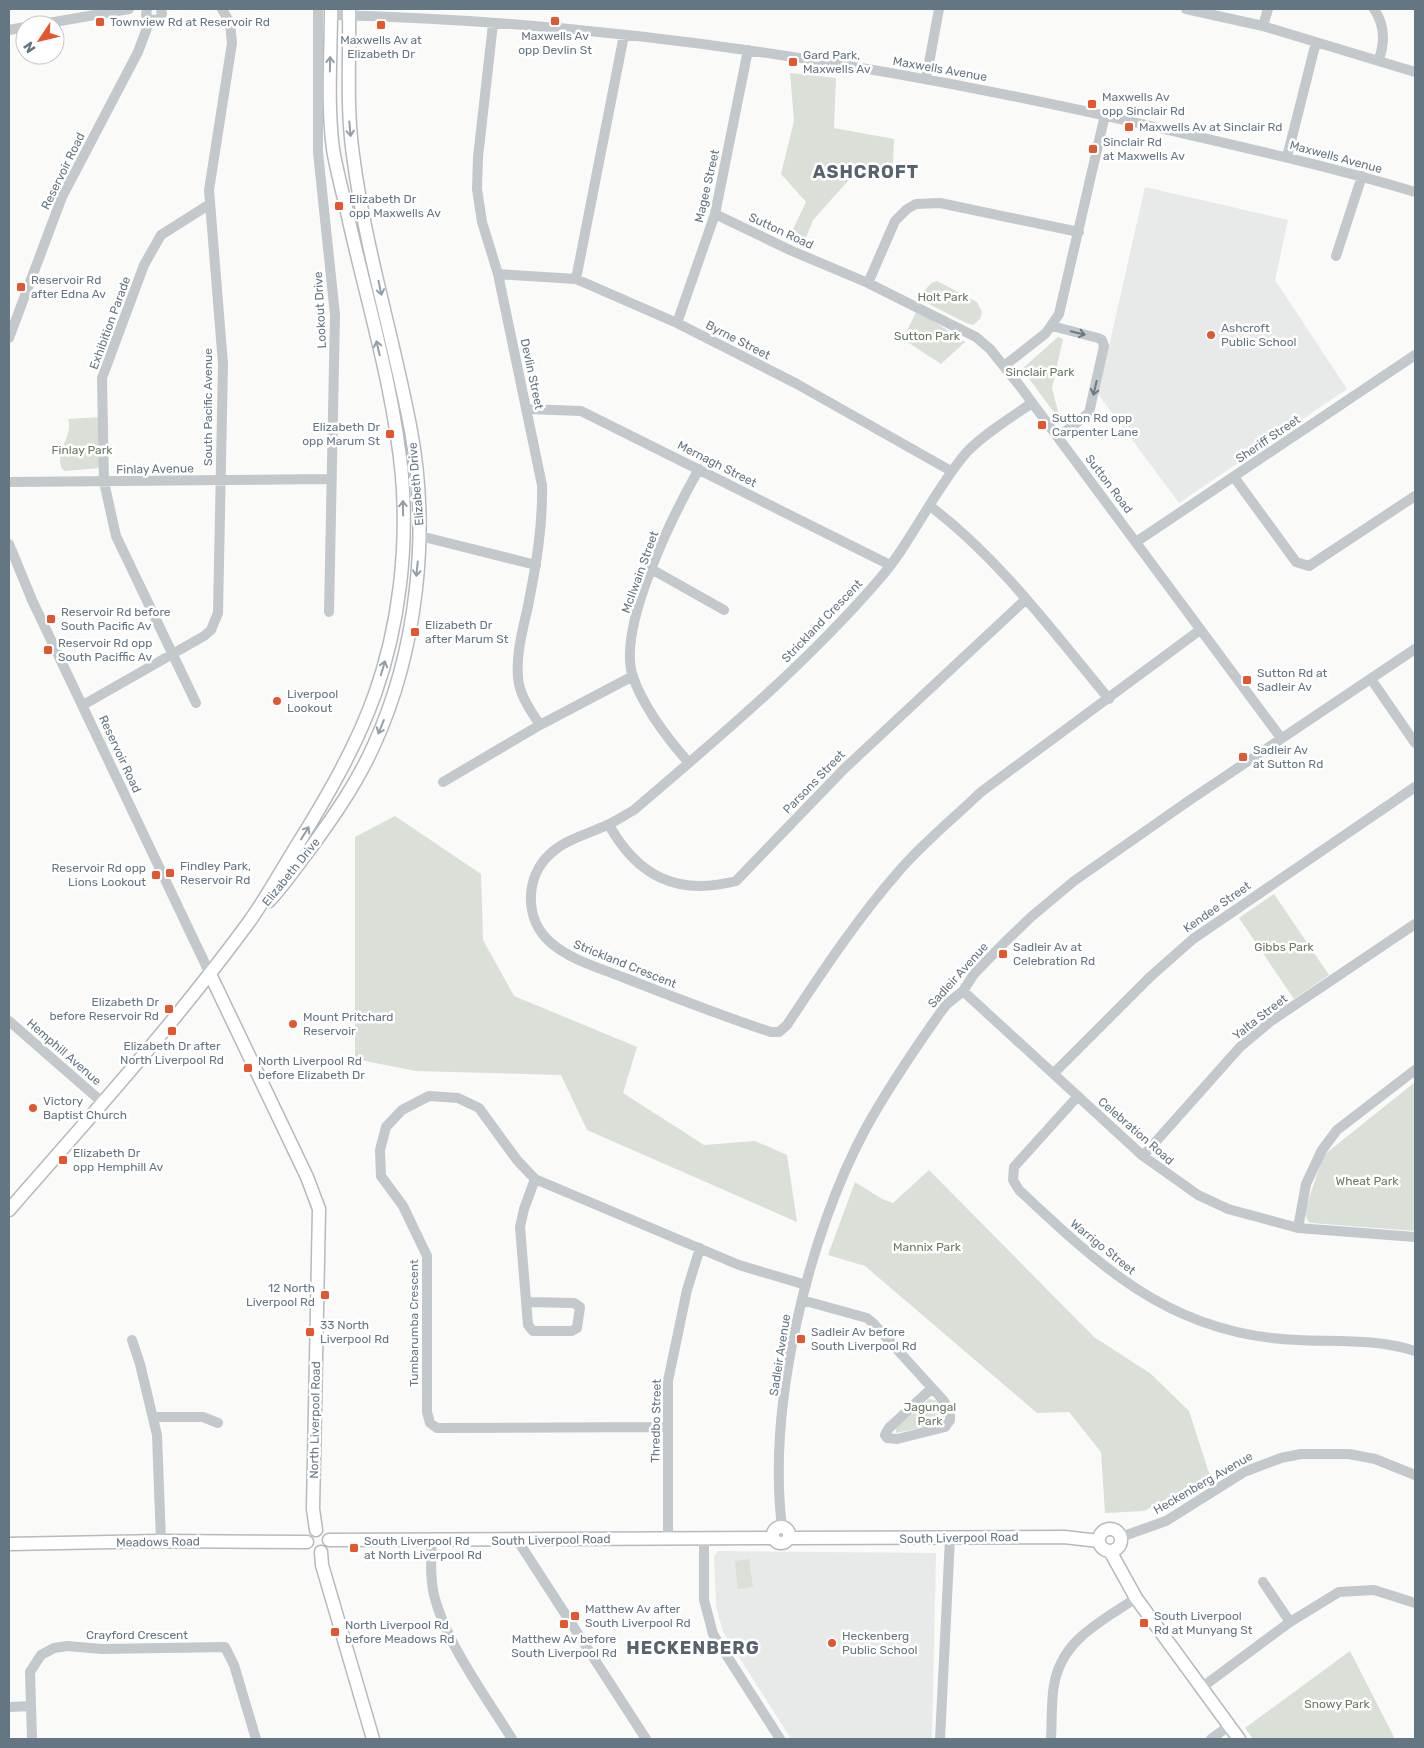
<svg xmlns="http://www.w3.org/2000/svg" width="1424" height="1748" font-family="Rubik,sans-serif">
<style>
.built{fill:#e8e9e9}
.green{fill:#dadfd7}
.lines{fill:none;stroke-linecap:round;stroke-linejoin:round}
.major-casing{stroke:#b5babe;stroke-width:15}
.minor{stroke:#c3c8cc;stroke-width:10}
.major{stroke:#fff;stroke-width:12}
.oneway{stroke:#939fa8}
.oneway2{stroke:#6a7a87}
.poi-dot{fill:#e4572e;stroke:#fff;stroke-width:2}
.labels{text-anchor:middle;stroke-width:5;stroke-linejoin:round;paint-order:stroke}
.poi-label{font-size:12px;fill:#657683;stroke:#fff;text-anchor:start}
.street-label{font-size:12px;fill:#657683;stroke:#fff}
.park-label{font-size:12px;fill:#687a64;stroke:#fff}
.district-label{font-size:18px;font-weight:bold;letter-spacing:1px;fill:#57646e;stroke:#fff}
</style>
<rect width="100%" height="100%" fill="#fafaf8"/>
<path class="built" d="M1145,187L1288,220L1275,280L1347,389L1179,503L1098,394Z
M718,1551L936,1553L932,1739H791L723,1632L716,1606L714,1556Z"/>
<path class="green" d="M790,73L836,78L834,128L894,139L893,163L856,172L813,220L803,245L788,240L806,202L781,174L794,121Z
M937,281L977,302L982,312L980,319L973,325L966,323L923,301L922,294L931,283Z
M917,310L965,342L941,364L903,339Z
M1058,337L1063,339L1052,388L1061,422L1022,369Z
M102,417L99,468L65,471L62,469C54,448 74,437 68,419Z
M395,816L481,874L483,940L514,996L637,1047L623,1093L704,1145L755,1141L787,1155L797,1222L587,1130L561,1075L416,1071L355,1059V837Z
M1274,894L1329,975L1294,999L1239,918Z
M1415,1082V1231L1311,1223L1308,1221L1304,1212L1324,1155Z
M929,1170L1094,1337L1151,1374L1189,1411L1210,1476L1144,1511L1105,1513L1101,1452L1069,1412L1037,1413L865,1266L828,1255L855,1182L882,1199L893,1203Z
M929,1399L939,1401L945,1410L943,1423L896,1433V1428Z
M749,1559L753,1587L738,1589L735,1561Z
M1350,1651L1395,1739H1253L1245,1728Z"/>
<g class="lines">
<defs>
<path id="major" d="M269,901C284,885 296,867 310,849C334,816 357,783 374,745C417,651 430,533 411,431C394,339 365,248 353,155C346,106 350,58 349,9
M210,974L307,1177L319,1209L313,1509L316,1530
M9,1210C91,1116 175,1023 249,922C267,897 282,869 299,842C328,795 356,747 375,694C399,626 408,549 402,476C394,390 368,305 349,221C344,197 337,173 333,149C327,103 331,55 331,9
M773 1535a8 8 0 1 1 16 0a8 8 0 1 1-16 0Z
M1099 1540a11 11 0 1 1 22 0a11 11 0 1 1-22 0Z
M789,1538L1064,1537L1099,1541
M329,1540L773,1538
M9,1544L161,1541L307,1542
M1110,1551L1136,1598L1239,1739
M321,1552L322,1565L373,1739"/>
</defs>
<use href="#major" class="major-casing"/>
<path class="minor" d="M147,9L146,15L150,20
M318,9V152L335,315L329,612
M1186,9L1263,26L1415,72
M1374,9C1385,25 1385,42 1379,59
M331,15C604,21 876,63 1142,124C1233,145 1325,165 1415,192
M150,20L159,19L162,14L161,9
M493,24L478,157L477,189L482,222L498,274L542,485C543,525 536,566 528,606C523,629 516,653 518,677C519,695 531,711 540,725
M37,25L129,9
M1263,26L1268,9
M9,30L25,27
M926,79L939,9
M1287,157L1316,42
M715,214L792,251L868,283L976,337L990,349L1019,385L1281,738
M1336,256L1362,176
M498,274L576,279L677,323L797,384L951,471
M576,279L624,35
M868,283L895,221L907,209L916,204L940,203L1079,232
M677,323L715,214L748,50
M1052,326L1098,338L1102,340L1104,346L1089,413L1058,437
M9,338L62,197L138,52L150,20
M1004,366L1046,333L1059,314L1105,115
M1032,403C1013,416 981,436 966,453C932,493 911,544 876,583C803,667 718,738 634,810C625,815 616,821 607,825C588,834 566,839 550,854C525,877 524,919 550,942C570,960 600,968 625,978C674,997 721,1016 771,1032H779L787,1025C822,972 857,919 899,871C923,843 954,818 981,792L1200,630
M527,409L581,411L890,565
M1234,477L1296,562L1309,566L1415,496
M9,482L331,479
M930,506C1000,559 1053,632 1109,699
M420,536L536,565
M1136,542L1415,355
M9,544L32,600L210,974
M653,570L724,610
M1371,679L1415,743
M196,703L116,536L104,482L102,378L144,265L161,235L210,204
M83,705L204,636L211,630L218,613L223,364L209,190L232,43L230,23L222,9
M689,763C667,738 644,708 633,677C616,628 674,513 699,469
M443,782L540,725L633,676
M609,825C638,877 678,896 736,881L844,769L1025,600
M963,991L1143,1156L1198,1195L1228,1209L1298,1228L1415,1237
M9,1021L102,1102
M1054,1073L1150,977L1193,939L1415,787
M1078,1096L1014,1167L1013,1180L1019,1190C1096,1262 1162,1326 1272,1338C1319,1344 1369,1336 1415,1351
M1143,1156L1240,1047L1271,1021L1415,924
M1298,1228L1306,1184L1322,1150L1337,1130L1415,1070
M802,1300L867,1318L873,1323L943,1400L950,1411V1420L945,1427L897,1439L887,1438L885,1435L889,1428L932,1388
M526,1302L574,1303L580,1307L577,1328L572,1331H533L528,1325L520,1227L524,1209L535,1179
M132,1340L140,1364L157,1435L161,1541
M153,1417H203L218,1423
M667,1427L437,1428L430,1423L427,1412V1256L403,1206L381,1176L380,1150L386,1127L402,1110L429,1096L458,1098L479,1108L517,1160L535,1179L739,1265L806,1285
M782,1527C767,1406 808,1235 866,1128C888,1088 914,1050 940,1013L947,1004L963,991L974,974L1002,945L1031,917L1074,881L1187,802L1415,649
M1121,1537L1166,1521L1244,1472L1281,1458L1301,1454H1349L1375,1459L1415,1475
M668,1539V1381L687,1290L700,1248
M704,1539V1600L713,1634L780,1739
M432,1541C431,1559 430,1577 434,1595C446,1643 486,1697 512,1739
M518,1541L646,1739
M1263,1582L1290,1622
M1201,1688L1290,1622L1339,1592L1374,1590L1415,1603
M9,1707L31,1706
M32,1739L30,1672L41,1655L54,1648L67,1646L102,1649L225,1647L234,1665L256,1739
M940,1739L950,1538
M1051,1739C1052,1722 1051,1702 1054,1685C1062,1639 1101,1622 1136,1598
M1211,1739L1229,1726"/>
<use href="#major" class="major"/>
</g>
<defs><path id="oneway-shaft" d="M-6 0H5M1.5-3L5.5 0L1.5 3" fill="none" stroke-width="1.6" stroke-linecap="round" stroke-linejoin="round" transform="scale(1.25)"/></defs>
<g class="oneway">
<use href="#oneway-shaft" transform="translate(330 64) rotate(-89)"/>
<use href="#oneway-shaft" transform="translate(350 129) rotate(85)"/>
<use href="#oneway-shaft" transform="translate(380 288) rotate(78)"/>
<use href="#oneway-shaft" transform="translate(378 348) rotate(-103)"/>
<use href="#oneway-shaft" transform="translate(403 508) rotate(-91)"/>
<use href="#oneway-shaft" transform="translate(417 569) rotate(96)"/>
<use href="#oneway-shaft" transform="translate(383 668) rotate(-73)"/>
<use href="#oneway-shaft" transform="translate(381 727) rotate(112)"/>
<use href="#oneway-shaft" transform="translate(305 833) rotate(-58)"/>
</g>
<g class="oneway2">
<use href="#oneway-shaft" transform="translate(1078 333) rotate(14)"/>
<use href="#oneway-shaft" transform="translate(1095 388) rotate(103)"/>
</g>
<g class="poi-dot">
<rect x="550" y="16" width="10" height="10" rx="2.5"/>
<rect x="95" y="17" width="10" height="10" rx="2.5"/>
<rect x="376" y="20" width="10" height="10" rx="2.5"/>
<rect x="788" y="57" width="10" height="10" rx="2.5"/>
<rect x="1087" y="99" width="10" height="10" rx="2.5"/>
<rect x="1124" y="122" width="10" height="10" rx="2.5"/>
<rect x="1088" y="144" width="10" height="10" rx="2.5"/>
<rect x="334" y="201" width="10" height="10" rx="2.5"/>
<rect x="16" y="282" width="10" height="10" rx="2.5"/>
<circle cx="1211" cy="335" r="5"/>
<rect x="1037" y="420" width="10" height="10" rx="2.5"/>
<rect x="385" y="429" width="10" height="10" rx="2.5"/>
<rect x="46" y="614" width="10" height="10" rx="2.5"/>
<rect x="410" y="627" width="10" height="10" rx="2.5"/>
<rect x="43" y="645" width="10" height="10" rx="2.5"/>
<rect x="1242" y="675" width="10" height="10" rx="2.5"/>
<circle cx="277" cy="701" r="5"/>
<rect x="1238" y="752" width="10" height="10" rx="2.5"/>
<rect x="165" y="868" width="10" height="10" rx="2.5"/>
<rect x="151" y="870" width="10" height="10" rx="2.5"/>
<rect x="998" y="949" width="10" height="10" rx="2.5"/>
<rect x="164" y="1004" width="10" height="10" rx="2.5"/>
<circle cx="293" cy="1024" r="5"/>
<rect x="167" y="1026" width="10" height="10" rx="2.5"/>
<rect x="243" y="1063" width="10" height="10" rx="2.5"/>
<circle cx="33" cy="1108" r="5"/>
<rect x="58" y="1155" width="10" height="10" rx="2.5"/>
<rect x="320" y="1290" width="10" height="10" rx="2.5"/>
<rect x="305" y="1327" width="10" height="10" rx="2.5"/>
<rect x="796" y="1334" width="10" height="10" rx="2.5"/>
<rect x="349" y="1543" width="10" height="10" rx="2.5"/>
<rect x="570" y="1611" width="10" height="10" rx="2.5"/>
<rect x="1139" y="1618" width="10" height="10" rx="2.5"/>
<rect x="559" y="1619" width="10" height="10" rx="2.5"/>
<rect x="330" y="1627" width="10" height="10" rx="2.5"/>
<circle cx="832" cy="1643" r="5"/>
</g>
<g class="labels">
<g class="poi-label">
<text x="110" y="26">Townview Rd at Reservoir Rd</text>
<text x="555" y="40" text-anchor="middle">Maxwells Av<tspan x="555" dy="14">opp Devlin St</tspan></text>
<text x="381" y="44" text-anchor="middle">Maxwells Av at<tspan x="381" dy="14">Elizabeth Dr</tspan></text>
<text x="803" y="59">Gard Park,<tspan x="803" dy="14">Maxwells Av</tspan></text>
<text x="1102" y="101">Maxwells Av<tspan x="1102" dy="14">opp Sinclair Rd</tspan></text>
<text x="1139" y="131">Maxwells Av at Sinclair Rd</text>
<text x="1103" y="146">Sinclair Rd<tspan x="1103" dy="14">at Maxwells Av</tspan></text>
<text x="349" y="203">Elizabeth Dr<tspan x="349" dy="14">opp Maxwells Av</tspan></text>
<text x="31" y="284">Reservoir Rd<tspan x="31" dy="14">after Edna Av</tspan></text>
<text x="1221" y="332">Ashcroft<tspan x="1221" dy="14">Public School</tspan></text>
<text x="1052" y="422">Sutton Rd opp<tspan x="1052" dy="14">Carpenter Lane</tspan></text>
<text x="380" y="431" text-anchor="end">Elizabeth Dr<tspan x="380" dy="14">opp Marum St</tspan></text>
<text x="61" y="616">Reservoir Rd before<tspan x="61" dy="14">South Pacific Av</tspan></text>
<text x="425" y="629">Elizabeth Dr<tspan x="425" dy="14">after Marum St</tspan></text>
<text x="58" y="647">Reservoir Rd opp<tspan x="58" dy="14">South Paciffic Av</tspan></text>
<text x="1257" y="677">Sutton Rd at<tspan x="1257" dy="14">Sadleir Av</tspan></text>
<text x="287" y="698">Liverpool<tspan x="287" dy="14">Lookout</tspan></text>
<text x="1253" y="754">Sadleir Av<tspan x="1253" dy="14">at Sutton Rd</tspan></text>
<text x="180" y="870">Findley Park,<tspan x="180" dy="14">Reservoir Rd</tspan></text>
<text x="146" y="872" text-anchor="end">Reservoir Rd opp<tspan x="146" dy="14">Lions Lookout</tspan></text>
<text x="1013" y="951">Sadleir Av at<tspan x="1013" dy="14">Celebration Rd</tspan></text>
<text x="159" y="1006" text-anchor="end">Elizabeth Dr<tspan x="159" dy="14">before Reservoir Rd</tspan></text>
<text x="303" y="1021">Mount Pritchard<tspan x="303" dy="14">Reservoir</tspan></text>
<text x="172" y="1050" text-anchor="middle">Elizabeth Dr after<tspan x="172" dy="14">North Liverpool Rd</tspan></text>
<text x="258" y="1065">North Liverpool Rd<tspan x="258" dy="14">before Elizabeth Dr</tspan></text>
<text x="43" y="1105">Victory<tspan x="43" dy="14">Baptist Church</tspan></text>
<text x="73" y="1157">Elizabeth Dr<tspan x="73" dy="14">opp Hemphill Av</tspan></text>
<text x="315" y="1292" text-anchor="end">12 North<tspan x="315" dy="14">Liverpool Rd</tspan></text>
<text x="320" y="1329">33 North<tspan x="320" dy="14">Liverpool Rd</tspan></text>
<text x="811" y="1336">Sadleir Av before<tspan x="811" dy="14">South Liverpool Rd</tspan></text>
<text x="364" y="1545">South Liverpool Rd<tspan x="364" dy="14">at North Liverpool Rd</tspan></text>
<text x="585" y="1613">Matthew Av after<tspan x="585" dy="14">South Liverpool Rd</tspan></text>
<text x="1154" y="1620">South Liverpool<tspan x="1154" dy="14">Rd at Munyang St</tspan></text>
<text x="345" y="1629">North Liverpool Rd<tspan x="345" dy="14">before Meadows Rd</tspan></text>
<text x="842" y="1640">Heckenberg<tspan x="842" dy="14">Public School</tspan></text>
<text x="564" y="1643" text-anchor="middle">Matthew Av before<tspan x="564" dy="14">South Liverpool Rd</tspan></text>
</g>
<g class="street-label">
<text transform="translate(940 69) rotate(10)" y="4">Maxwells Avenue</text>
<text transform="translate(1336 157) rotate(15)" y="4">Maxwells Avenue</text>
<text transform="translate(63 171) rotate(-64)" y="4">Reservoir Road</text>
<text transform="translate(707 186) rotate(-77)" y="4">Magee Street</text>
<text transform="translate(781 231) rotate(25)" y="4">Sutton Road</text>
<text transform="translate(320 310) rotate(-93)" y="4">Lookout Drive</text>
<text transform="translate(110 323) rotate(-70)" y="4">Exhibition Parade</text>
<text transform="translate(738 340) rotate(27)" y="4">Byrne Street</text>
<text transform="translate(532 374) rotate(78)" y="4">Devlin Street</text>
<text transform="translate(208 407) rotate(-90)" y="4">South Pacific Avenue</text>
<text transform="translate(1268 439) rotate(-34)" y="4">Sheriff Street</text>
<text transform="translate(717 464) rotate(27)" y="4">Mernagh Street</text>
<text transform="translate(155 469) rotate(-1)" y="4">Finlay Avenue</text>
<text transform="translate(416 484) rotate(-95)" y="4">Elizabeth Drive</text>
<text transform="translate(1109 484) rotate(53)" y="4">Sutton Road</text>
<text transform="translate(640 572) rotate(-70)" y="4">McIlwain Street</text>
<text transform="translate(822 621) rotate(-46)" y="4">Strickland Crescent</text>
<text transform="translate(120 754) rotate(65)" y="4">Reservoir Road</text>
<text transform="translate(814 782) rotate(-46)" y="4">Parsons Street</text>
<text transform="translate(291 872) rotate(-51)" y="4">Elizabeth Drive</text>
<text transform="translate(1217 907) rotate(-35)" y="4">Kendee Street</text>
<text transform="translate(625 964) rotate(22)" y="4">Strickland Crescent</text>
<text transform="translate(958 975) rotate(-48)" y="4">Sadleir Avenue</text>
<text transform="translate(1260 1017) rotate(-38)" y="4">Yalta Street</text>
<text transform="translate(64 1052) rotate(41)" y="4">Hemphill Avenue</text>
<text transform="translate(1136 1131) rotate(41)" y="4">Celebration Road</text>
<text transform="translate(1103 1247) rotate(39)" y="4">Warrigo Street</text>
<text transform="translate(414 1323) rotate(-90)" y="4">Tumbarumba Crescent</text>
<text transform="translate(780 1355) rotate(-81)" y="4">Sadleir Avenue</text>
<text transform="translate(315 1420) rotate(-89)" y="4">North Liverpool Road</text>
<text transform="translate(656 1421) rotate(-89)" y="4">Thredbo Street</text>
<text transform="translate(1203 1483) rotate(-30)" y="4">Heckenberg Avenue</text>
<text transform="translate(959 1538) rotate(-1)" y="4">South Liverpool Road</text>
<text transform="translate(551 1540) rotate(-1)" y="4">South Liverpool Road</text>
<text transform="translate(158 1542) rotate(-1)" y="4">Meadows Road</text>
<text x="137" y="1639">Crayford Crescent</text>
</g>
<g class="park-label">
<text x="943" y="301">Holt Park</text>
<text x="927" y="340">Sutton Park</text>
<text x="1040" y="376">Sinclair Park</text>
<text x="82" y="454">Finlay Park</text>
<text x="1284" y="951">Gibbs Park</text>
<text x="1367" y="1185">Wheat Park</text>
<text x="927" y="1251">Mannix Park</text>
<text x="930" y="1411">Jagungal<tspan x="930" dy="14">Park</tspan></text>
<text x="1337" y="1708">Snowy Park</text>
</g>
<g class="district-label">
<text x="866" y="178">ASHCROFT</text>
<text x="693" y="1654">HECKENBERG</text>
</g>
</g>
<rect width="1424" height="1748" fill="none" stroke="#657683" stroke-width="20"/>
<g transform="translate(40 40) rotate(235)"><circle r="24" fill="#ffffff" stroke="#c1c8cd"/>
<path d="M0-4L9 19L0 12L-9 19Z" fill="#e4572e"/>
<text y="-8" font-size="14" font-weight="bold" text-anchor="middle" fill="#657683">N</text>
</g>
</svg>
